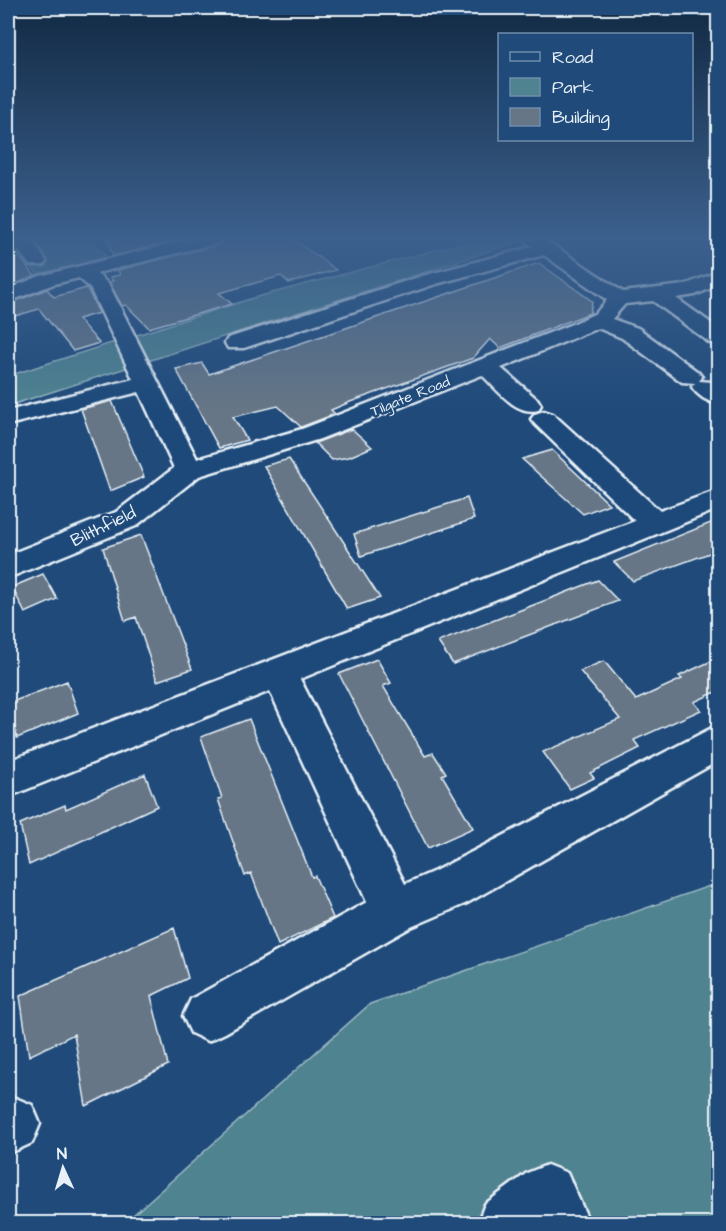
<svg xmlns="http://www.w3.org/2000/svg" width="726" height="1231" font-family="'Architects Daughter',sans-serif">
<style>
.green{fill:#4f8390;stroke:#9cbac4;stroke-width:1.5}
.building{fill:#667686;stroke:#e8f1f8;stroke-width:1.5}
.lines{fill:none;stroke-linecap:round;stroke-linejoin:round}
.minor-casing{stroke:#e8f1f8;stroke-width:5}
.minor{fill:#1f4a7a;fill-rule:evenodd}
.labels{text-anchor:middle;stroke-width:5;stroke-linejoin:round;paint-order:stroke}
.far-street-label{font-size:15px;fill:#e8f1f8;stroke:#1f4a7a}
.street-label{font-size:18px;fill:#e8f1f8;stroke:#1f4a7a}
</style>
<rect width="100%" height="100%" fill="#1f4a7a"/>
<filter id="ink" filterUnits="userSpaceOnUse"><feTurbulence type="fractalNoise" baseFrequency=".0167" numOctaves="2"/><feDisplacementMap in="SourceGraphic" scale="12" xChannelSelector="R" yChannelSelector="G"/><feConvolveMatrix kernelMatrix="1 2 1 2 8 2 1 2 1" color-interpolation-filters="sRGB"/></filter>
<g filter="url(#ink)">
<path class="green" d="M33,239H91L107,257L38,275L31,266L48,262L32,248Z
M477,239H518L521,241L8,406V376L253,298Z
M718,883V1223L123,1224L370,1004Z"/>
<path class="building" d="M107,239H181L113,256Z
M222,239H293L336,270L289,283L281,276L219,293L232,304L149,328L126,305L122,306L109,282L113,281L110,277L120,275L118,270L218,245Z
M8,244L35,276L8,287Z
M539,263L592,301L590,313L500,348L490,339L473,358L350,402L331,410L335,414L301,427L278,406L233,417L247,440L219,448L176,369L202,363L209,374Z
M87,288L99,313L78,319L99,343L73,351L39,309L8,318V304L47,289L54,297Z
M112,401L144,477L110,491L81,409Z
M352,429L372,447L349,457L332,460L315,443Z
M552,450L609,504L583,514L522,459Z
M289,459L330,521L380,598L347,609L264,466Z
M467,498L474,519L361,556L354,534Z
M718,520V550L633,581L614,562Z
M141,535L192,669L157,681L136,617L125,621L103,548Z
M43,574L57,599L25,613L12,587Z
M598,580L618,601L453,664L438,642Z
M718,658V691L694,702L701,710L634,740L640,748L590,773L594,778L570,789L543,752L620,719L580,671L604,661L636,700L682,679L679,676Z
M377,659L391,683L383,686L425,756L433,753L446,773L442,775L473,828L428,848L339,674Z
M67,681L78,713L17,738L9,703Z
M249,719L312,877L315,876L333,918L278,945L251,873L245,876L218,799L222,798L201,737Z
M145,774L157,806L29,865L20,824L65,805L66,809Z
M174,928L188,978L151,996L168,1065L86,1106L74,1034L29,1056L20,996Z"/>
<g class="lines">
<defs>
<path id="minor" d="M13,239H31L46,261L44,265H30L17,249Z
M190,239H220L217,243L97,273L109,285L197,459L302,429L575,323L596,313L607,300L544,255L436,284L244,348H228L225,343L228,338L422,276L532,247L523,239H544L623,292L684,285L718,272V285L695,295L676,298L718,328V344L710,343L653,301L625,304L612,319L638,328L698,372L702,377L699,381L712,382L718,386V404C708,402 698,396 692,387L695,383L682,382L622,338L598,328L501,368L538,400L541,405L538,410C516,416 497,389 482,375L320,439L199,476L136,526L8,578V555L116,512L174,468L139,392L8,425V411L133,379L90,288L79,278L54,284L8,302V289L40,276Z
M544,411L553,414L660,511L718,490V509L300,679L405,884L435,871L714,727L718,729V761L467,903L411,927L225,1033L208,1041L191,1033L183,1016L191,999L367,902L270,691L8,797V761L635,521L535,424L531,419L535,414Z
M13,1097L32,1105L40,1124L32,1143L8,1154V1100Z
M547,1165L567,1173L590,1224H477L485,1204L527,1173Z"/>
</defs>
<use href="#minor" class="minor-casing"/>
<use href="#minor" class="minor"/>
</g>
</g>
<linearGradient id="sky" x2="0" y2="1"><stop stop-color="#112943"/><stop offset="0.58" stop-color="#3c608d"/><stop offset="1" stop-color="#3c608d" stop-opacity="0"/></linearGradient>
<rect width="726" height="411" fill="url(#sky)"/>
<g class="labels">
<g class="far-street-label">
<text transform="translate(410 396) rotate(-22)" y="5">Tilgate Road</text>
</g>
<g class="street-label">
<text transform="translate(103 526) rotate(-26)" y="6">Blithfield</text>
</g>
</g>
<rect width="726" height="1231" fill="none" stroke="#1f4a7a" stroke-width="30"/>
<rect x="15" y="15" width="696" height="1201" fill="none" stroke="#e8f1f8" stroke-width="2" filter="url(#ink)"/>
<rect x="498" y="33" width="195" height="108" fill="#1f4a7a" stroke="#6f8dac" stroke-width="1.5"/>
<rect x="510" y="52" width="30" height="9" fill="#1f4a7a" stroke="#6f8dac" stroke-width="1.5"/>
<text x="552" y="63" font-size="18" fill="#e8f1f8">Road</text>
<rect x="510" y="78" width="30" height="18" fill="#4f8390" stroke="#6f8dac" stroke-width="1.5"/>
<text x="552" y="93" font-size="18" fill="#e8f1f8">Park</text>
<rect x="510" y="108" width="30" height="18" fill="#667686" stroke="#6f8dac" stroke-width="1.5"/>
<text x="552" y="123" font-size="18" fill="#e8f1f8">Building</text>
<g transform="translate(63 1168) rotate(356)" stroke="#1f4a7a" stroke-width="4.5" paint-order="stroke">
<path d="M0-4.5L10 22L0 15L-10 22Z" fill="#e8f1f8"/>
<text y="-9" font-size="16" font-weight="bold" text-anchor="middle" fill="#e8f1f8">N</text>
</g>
</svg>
